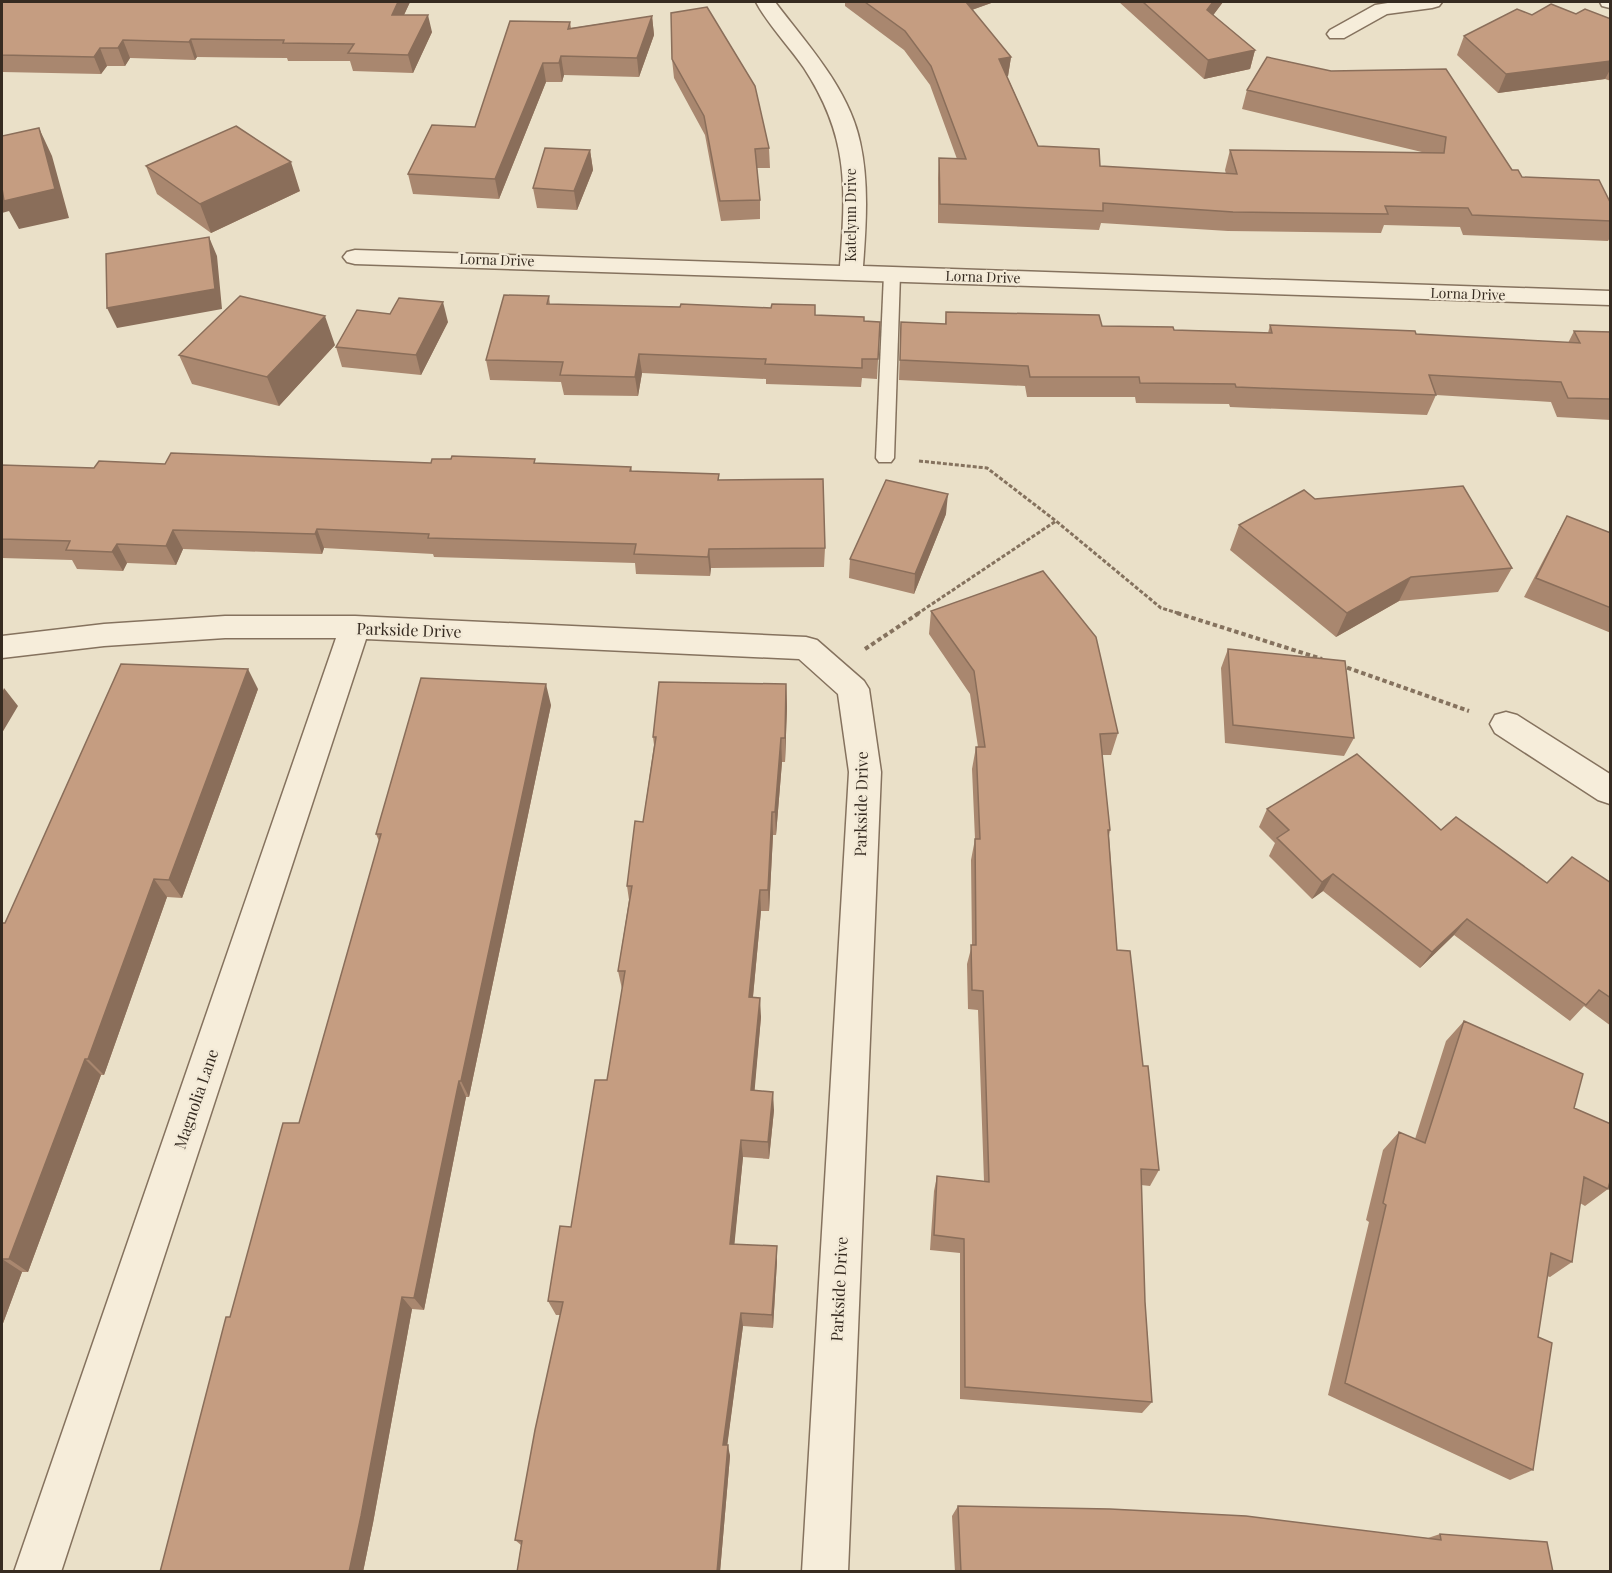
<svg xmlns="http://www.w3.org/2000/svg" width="1612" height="1573" font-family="'Playfair Display',serif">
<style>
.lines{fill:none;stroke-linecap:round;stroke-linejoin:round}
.lane-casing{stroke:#85725e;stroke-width:3}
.street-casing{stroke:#85725e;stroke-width:3}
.path-far1{stroke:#85725e;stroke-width:3;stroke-dasharray:4 2;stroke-linecap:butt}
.path{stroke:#85725e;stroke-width:4;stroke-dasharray:4.5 3;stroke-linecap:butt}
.lane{fill:#f6edda;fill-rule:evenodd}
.street{fill:#f6edda;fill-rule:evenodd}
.wall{fill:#a9876f}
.shaded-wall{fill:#8a6e5a}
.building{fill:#c59d81;stroke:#8a6e5a;stroke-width:1.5}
.labels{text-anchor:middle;stroke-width:4.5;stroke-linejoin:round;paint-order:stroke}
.far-street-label{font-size:14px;fill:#362b21;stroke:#f3ead7}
.street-label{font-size:16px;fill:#362b21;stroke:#f3ead7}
</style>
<rect width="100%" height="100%" fill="#eae0c8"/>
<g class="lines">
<defs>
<path id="lane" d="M892,269L900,274L894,458L891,462H879L876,458L884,274Z"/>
<path id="street" d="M756,2H775C807,44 849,89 860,142C869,182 866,226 863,266L1610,291V305L355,264L347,262L343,257L347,252L355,250L840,266C846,187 849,137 804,68C789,46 768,25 756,2Z
M1394,2H1442L1439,6L1432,8L1387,14L1344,38H1330L1327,34L1330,30L1375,5Z
M1600,2H1610V8L1602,6Z
M225,616H355L806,637L817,640L864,681L869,689L881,772L848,1572H802L849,772L838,694L799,659L366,639L61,1572H14L336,638H225L104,646L2,658V636L104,624Z
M1506,712L1517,715L1610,774V804L1598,800L1495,733L1490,724L1495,715Z"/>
</defs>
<use href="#lane" class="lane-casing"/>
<use href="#street" class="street-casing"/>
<path class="path-far1" d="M919,461L987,468L1056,521L1161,608L1181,614
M917,614L1056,521"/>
<path class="path" d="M1177,613L1322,659
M865,649L919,613
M1340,665L1469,711"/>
<use href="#lane" class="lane"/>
<use href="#street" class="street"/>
</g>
<path class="wall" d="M2,2H410L404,15L432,32L413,73L353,71L350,61H288L287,58L197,57L195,60L130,58L125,66H107L101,74L2,72Z
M845,2H994L972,10L1011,57L1008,76H1007L1038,146L1100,166L1226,174L1225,170L1230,150L1426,153L1242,109L1247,90L1331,71L1512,170L1522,177L1611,204V236L1608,241L1463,235L1460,227L1384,225L1381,233L1228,231L1101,223L1099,230L938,223V178L939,158L957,159L930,85L904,50L845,6Z
M1119,2H1223L1213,15L1255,50L1250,69L1204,79Z
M1576,14L1611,19V81L1605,79L1498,93L1457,55L1464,36L1532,15Z
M652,16L654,35L639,77L564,75L562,82H546L499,199L413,194L408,174L475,127L570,22L571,28Z
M672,59L769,148L770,168H757L760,200V219L721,221L705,135L674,78Z
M590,150L593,170L577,210L537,208L533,188Z
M146,166L300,191L211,233L157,194Z
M549,296L550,305L815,315L864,321L880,322L877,379L862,378L861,387L766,384V379L642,373L638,396L564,395L561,382L490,380L486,360Z
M946,312L1102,326L1174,330L1268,333L1270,325L1568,343L1574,331L1611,332V420L1557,417L1551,402L1436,395L1427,415L1230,407L1229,404L1136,403L1135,397H1027L1025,386L899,380L901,322L945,324Z
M448,322L421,375L342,367L336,347Z
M335,345L279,406L192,384L179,355Z
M431,463H536L631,467L632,471L719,474V480L825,548L824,567L711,568L710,576L636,574L635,563L434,557L433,554L324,548L322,554L183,549L176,565L127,563L123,571L77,569L72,560L2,558V465L94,468L165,464Z
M1315,499L1512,568L1498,592L1399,601L1336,637L1230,550L1239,525Z
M946,514L914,594L849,578L850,559Z
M1567,516L1611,533V633L1524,597L1556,536Z
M931,611L1118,733L1111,755H1102L1110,830L1109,836L1117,950L1143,1066L1159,1170L1150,1186L1141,1185L1145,1302L1152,1402L1142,1413L960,1399V1253L930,1250L934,1191L937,1176L984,1181L978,1010L968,1009L967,964L972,945L971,860L975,839L972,769L976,747H978L970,694L929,634Z
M1228,649L1354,738L1344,756L1225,743L1221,668Z
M786,684L787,707L785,762H782L776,835H773L769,911H761L753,997L761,1017L754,1091L774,1110L769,1159L743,1157L734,1244L777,1261L773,1328L743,1326L727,1445L730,1456L720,1572H517L521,1545L515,1540L560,1315H556L548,1301L571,1227L607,1080L622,989L618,971L629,900L627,886L643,822L654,745L653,737Z
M258,689L182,898L167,897L104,1075H101L28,1272H22L2,1326L5,923Z
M551,705L469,1097H466L424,1310L412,1309L373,1523L363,1572H160L299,1123L379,841L376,834Z
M1267,809L1441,830L1547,883H1611V1026L1584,1006L1570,1021L1454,935L1420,968L1323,891L1312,899L1269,856L1275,843L1259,827Z
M1464,1021L1574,1108L1608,1189L1585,1206L1580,1203L1572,1262L1550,1277L1547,1276L1538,1337L1533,1470L1510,1480L1328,1395L1369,1222L1366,1220L1383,1150L1399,1132L1415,1139L1446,1041Z
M958,1506L1428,1538L1440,1534L1553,1572H955L952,1516Z"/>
<path class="shaded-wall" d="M398,2H410L396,32L392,15Z
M961,2H994L960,14Z
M1213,2H1223L1203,29L1207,10Z
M428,15L432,32L413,73L408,55Z
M652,16L654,35L639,77L637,58Z
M191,39L197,57L195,60L189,42Z
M123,40L130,58L125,66L118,48Z
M100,48L107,66L101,74L94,57Z
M1255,50L1250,69L1204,79L1208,60Z
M561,56L564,75L562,82L559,63Z
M1011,57L1008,76L997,78L999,59Z
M1611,61V68L1605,79L1498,93L1506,74Z
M543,63L546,82L499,199L495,179Z
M39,128L52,156L69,218L19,229L9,211L2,213V184Z
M590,150L593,170L577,210L574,191Z
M291,162L300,191L211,233L200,204Z
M209,237L217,256L222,309L117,328L107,308Z
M443,302L448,322L421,375L416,355Z
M325,316L335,345L279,406L267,377Z
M639,354L642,373L638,396L635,377Z
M948,494L946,514L914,594L915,574Z
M317,529L324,548L322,554L315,534Z
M173,530L183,549L176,565L166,546Z
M117,544L127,563L123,571L112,552Z
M709,549L711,568L710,576L708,557Z
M1411,577L1399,601L1336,637L1347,613Z
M248,669L258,689L182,898L169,880Z
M546,684L551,705L469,1097L461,1081Z
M786,684L787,707L785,762V738Z
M4,688L18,706L2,733V693Z
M781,738L782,762L776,835L775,812Z
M772,812L773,835L769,911L768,890Z
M1333,874L1323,891L1312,899L1322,882Z
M154,879L167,897L104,1075L88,1059Z
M760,890L761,911L751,1017L749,997Z
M1467,919L1454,935L1420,968L1432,952Z
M760,998L761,1017L753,1109L751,1090Z
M85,1059L101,1075L28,1272L9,1259Z
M459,1081L466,1097L424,1310L414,1298Z
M773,1092L774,1110L769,1159L768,1142Z
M741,1140L743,1157L733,1259L730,1244Z
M777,1246V1261L773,1328L772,1315Z
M2,1259L22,1272L2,1326Z
M402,1297L412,1309L373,1523L363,1572H349Z
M741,1313L743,1326L726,1455L723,1445Z
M728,1445L730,1456L720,1572H717Z"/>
<path class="building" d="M2,2H398L392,15H428L408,55L348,53L354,44L283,43L284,40L191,39L189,42L123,40L118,48H100L94,57L2,55Z
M865,2H966L1011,57L999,59L1038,146L1099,149L1100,166L1237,174L1230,150L1444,153L1446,137L1247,90L1267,57L1331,71L1446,69L1512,170H1518L1522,177L1599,180L1611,204V221L1472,215L1468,208L1385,206L1388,214L1233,212L1103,203V211L940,204L939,158L966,159L931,66L905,31Z
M1143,2H1213L1207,10L1255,50L1208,60Z
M1551,4L1576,14L1585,9L1611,19V61L1506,74L1464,36L1517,9L1532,15Z
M707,7L755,86L769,148L755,149L760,200L720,201L704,116L672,59L671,13Z
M652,16L637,58L561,56L559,63H543L495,179L408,174L432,125L475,127L510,21L570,22L568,29Z
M236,126L291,162L200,204L146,166Z
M39,128L55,189L4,201L2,188V136Z
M545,148L590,150L574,191L533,188Z
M209,237L215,289L107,308L106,254Z
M504,295L549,296L547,304L680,307L681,304L771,308L772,304L815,305V315L864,317V321L880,322L878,359H862V368L765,364L766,359L639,354L635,377L560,375L563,362L486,360Z
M240,296L325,316L267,377L179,355Z
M399,298L443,302L416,355L336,347L357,310L390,314Z
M946,312L1099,315L1102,326L1173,327L1174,330L1272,333L1270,325L1415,331L1416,334L1580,343L1574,331L1611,332V399L1568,398L1561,382L1429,375L1436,395L1236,387L1235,384L1140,383L1139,377H1030L1028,366L900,360L901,322L946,324Z
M171,453L431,463L432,459H451L452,456L535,459L534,463L631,467L630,471L719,474L718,480L823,479L825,548L709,549L708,557L634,554L636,544L428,538L429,534L317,529L315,534L173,530L166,546L117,544L112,552L66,550L70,541L2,539V465L94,468L99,461L165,464Z
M886,480L948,494L915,574L850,559Z
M1463,486L1512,568L1411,577L1347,613L1239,525L1304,490L1315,499Z
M1567,516L1611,533V608L1536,578Z
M1043,571L1096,637L1118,733L1100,734L1110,830H1108L1117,950L1130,951L1143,1066H1148L1159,1170L1141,1169L1145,1302L1152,1402L965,1387L964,1239L934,1235L937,1176L989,1182L983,991L972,990L971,945H976L975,839H980L976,747H985L974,671L931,611Z
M1228,649L1345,661L1354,738L1233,725Z
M121,664L248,669L169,880L154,879L88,1059H85L9,1259H2V1261V923H5Z
M421,678L546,684L461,1081H459L414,1298L402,1297L361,1516L349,1572H160L226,1317H230L283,1123H299L381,834H376Z
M659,682L786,684L785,738H781L775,812H772L768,890H760L749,997L760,998L751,1090L773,1092L768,1142L741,1140L730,1244L777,1246L772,1315L741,1313L723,1445H728L717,1572H517L522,1541L515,1540L535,1430L563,1302L548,1301L560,1226L571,1227L595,1080H607L625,971H618L632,886H627L635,821L643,822L656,737H653Z
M1357,754L1441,830L1456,817L1547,883L1572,857L1611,883V998L1599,990L1586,1005L1467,919L1432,952L1333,874L1322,882L1277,838L1289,830L1267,809Z
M1464,1021L1583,1074L1574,1108L1611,1124V1178L1608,1189L1584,1177L1572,1262L1551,1253L1538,1337L1552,1343L1533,1470L1345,1383L1386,1205L1383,1203L1399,1132L1425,1143Z
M958,1506L1110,1509L1246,1516L1441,1540L1440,1534L1547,1542L1553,1572H961Z"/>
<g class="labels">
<g class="far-street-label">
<text transform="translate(851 215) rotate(-90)" y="5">Katelynn Drive</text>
<text transform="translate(497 260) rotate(2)" y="5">Lorna Drive</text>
<text transform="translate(983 277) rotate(2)" y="5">Lorna Drive</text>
<text transform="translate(1468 294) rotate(2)" y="5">Lorna Drive</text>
</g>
<g class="street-label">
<text transform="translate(409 630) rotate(2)" y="6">Parkside Drive</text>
<text transform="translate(861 804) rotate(-89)" y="6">Parkside Drive</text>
<text transform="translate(196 1099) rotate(-71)" y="6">Magnolia Lane</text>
<text transform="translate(839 1289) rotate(-87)" y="6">Parkside Drive</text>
</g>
</g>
<rect width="1612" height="1573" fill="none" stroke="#362b21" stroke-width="6"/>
</svg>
